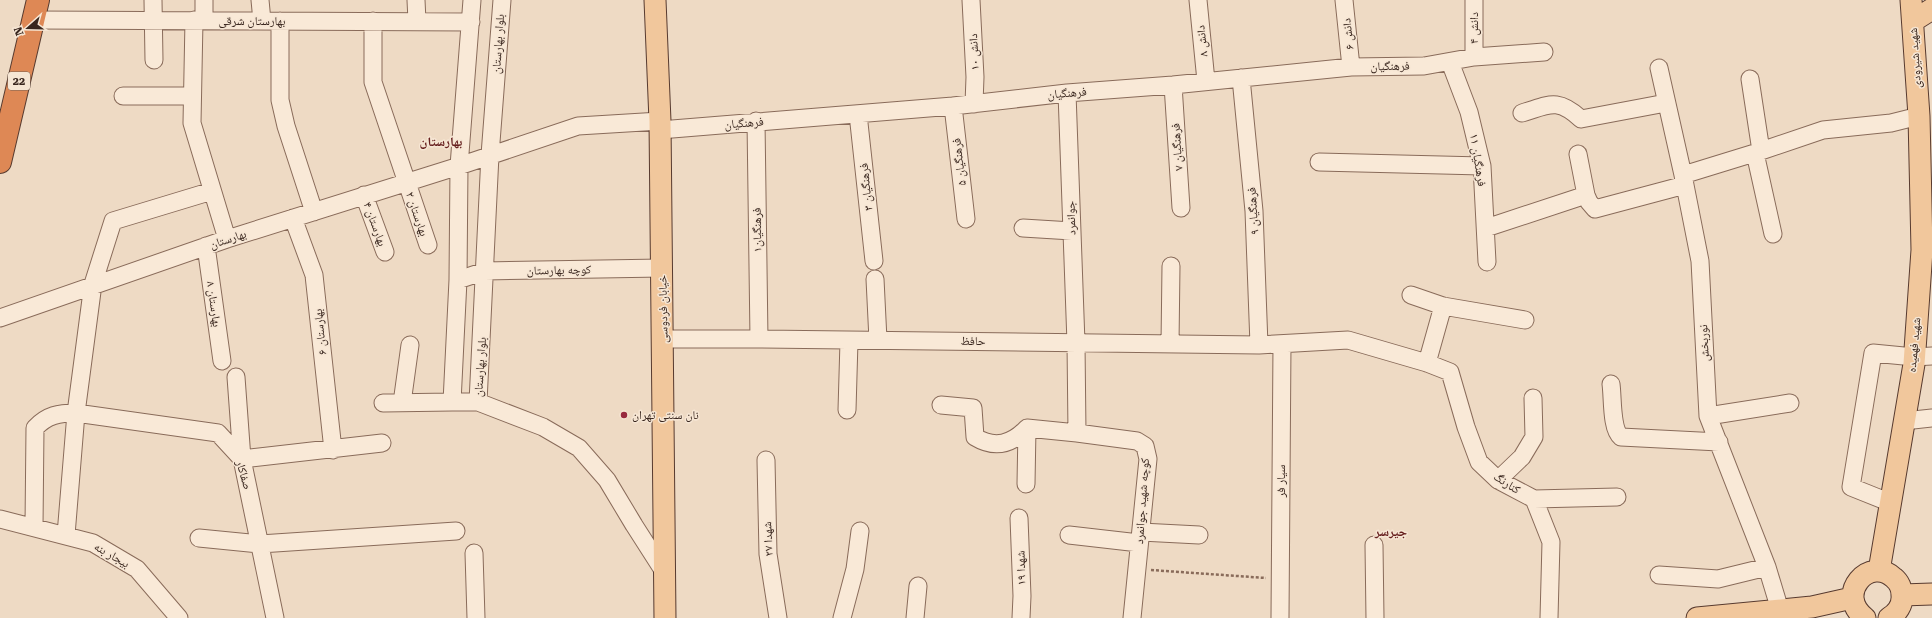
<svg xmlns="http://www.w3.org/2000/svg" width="1932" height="618" font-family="'Roboto Serif','Noto Naskh Arabic',serif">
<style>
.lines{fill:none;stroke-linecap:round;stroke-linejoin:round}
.minor-casing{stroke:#896b5a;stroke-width:19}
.major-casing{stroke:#573a2f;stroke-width:23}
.highway-casing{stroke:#573a2f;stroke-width:24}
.path{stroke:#896b5a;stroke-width:2.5;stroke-dasharray:3 2;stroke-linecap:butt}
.minor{stroke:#f9e9d7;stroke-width:17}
.major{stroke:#f1c79c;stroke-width:21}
.highway{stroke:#de8855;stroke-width:22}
.poi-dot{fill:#982a3f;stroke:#f6e6d4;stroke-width:1.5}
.labels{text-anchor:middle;stroke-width:3;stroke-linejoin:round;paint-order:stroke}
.shield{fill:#f6e6d4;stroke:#726055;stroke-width:1}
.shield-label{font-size:11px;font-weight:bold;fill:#39261e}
.street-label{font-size:12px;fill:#39261e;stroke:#f6e6d4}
.poi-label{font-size:12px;fill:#39261e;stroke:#f6e6d4;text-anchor:start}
.neighbourhood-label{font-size:13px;font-weight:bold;fill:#661f1e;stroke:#f6e6d4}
</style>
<rect width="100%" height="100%" fill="#eedac4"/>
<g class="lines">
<defs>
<path id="minor" d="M153,0L154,60
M204,0V20
M260,0L262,21
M416,0L417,21
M472,0L459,166L458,280L452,402H478L490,155L502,0
M971,0L975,77L974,104
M1198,0L1206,81
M1344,0L1351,67
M34,20L471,22
M194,20L192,123L227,239
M280,21V100L286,126L314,212
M373,21V82L428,245
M1474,57V0
M1450,62L1469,112L1482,166L1487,262
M1659,68L1683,175L1700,261L1708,416L1767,567L1780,610
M1241,78L1254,211L1259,345
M1750,79L1761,151
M1173,85L1181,208
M1067,93L1076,343L1077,433L1137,441L1145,446L1148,459L1132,618
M123,96H192
M953,106L966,219
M1522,113C1549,105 1557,97 1581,119L1666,103
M858,114L874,261
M756,121L759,339
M660,130L953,106L1067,93L1173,85L1351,67L1424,66L1474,57L1544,52
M1755,153L1773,234
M1578,154L1586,195L1589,202L1595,209L1685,185
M1319,162L1482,166
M1683,175L1761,151L1823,130L1891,123L1919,116
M364,195L385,252
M293,218L314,275L333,450
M1023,228L1072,231
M1486,228L1586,195
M206,246L222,361
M875,279L878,340
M458,280L485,271L662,268
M1411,295L1443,306L1525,320
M0,318L227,239L459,166L578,126L660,121
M663,339H759L1259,345L1348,340L1427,363L1450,372L1466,427L1479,462L1498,480L1534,499L1551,542L1549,618
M1170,344L1171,266
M1427,363L1443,306
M236,377L242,459L382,443
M1611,384C1613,398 1611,429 1621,437L1719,442
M478,402L543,427L579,448L607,480L634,525L666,575
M383,403L452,402
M402,403L410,345
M941,405L973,408L975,437C995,449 1012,444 1027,428L1077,433
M847,410L849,341
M1708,416L1790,403
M1904,421L1932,418
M766,460L768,554L778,618
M1498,480L1522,457L1534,437L1533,398
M1026,484L1027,428
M1534,499L1617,497
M1891,503L1851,487L1873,353L1914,357L1932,356
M1019,518L1022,596L1021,618
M0,519L93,543L137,569L179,618
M34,527L35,428C47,415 59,413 76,413L218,433L242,459L275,618
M1141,532L1199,535
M66,535L76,413L93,284L113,221L212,191
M1069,535L1139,543
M199,538L260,544L456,531
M1374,545L1375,618
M474,553L476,618
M1659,575L1718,579L1767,567
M842,618L855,569L860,531
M915,618L918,586
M1280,618L1282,344"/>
<path id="major" d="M655,0L660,121L665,618
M1913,21L1932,9
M1879,571L1914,364L1922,250L1919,116L1911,0
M1902,595L1932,594
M1697,618L1812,607L1852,598
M1865,618C1834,594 1870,555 1894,578C1899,582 1902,589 1902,595C1903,605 1897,613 1889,618"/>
<path id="highway" d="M0,162L38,0"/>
</defs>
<use href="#minor" class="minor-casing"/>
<use href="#major" class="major-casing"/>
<use href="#highway" class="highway-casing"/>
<path class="path" d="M1151,570L1266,578"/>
<use href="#minor" class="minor"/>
<use href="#major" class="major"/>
<use href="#highway" class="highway"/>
</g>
<circle class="poi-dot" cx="624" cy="415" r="4"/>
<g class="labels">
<rect class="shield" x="8" y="72" width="22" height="18" rx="3"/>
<g class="shield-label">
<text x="19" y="85">22</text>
</g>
<g class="street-label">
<text x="252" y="25">بهارستان شرقی</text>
<text transform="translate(1474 28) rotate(-90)" y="4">دانش ۴</text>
<text transform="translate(1348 34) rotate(-96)" y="4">دانش ۶</text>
<text transform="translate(1202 41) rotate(-96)" y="4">دانش ۸</text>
<text transform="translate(498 44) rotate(-86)" y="4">بلوار بهارستان</text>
<text transform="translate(974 52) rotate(-93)" y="4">دانش ۱۰</text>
<text transform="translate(1915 58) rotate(-94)" y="4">شهید شیرودی</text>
<text transform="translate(1390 66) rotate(-1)" y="4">فرهنگیان</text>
<text transform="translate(1067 93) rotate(-5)" y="4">فرهنگیان</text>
<text transform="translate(744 123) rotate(-5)" y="4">فرهنگیان</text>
<text transform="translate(1177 147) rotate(-94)" y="4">فرهنگیان ۷</text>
<text transform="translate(1478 160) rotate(81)" y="4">فرهنگیان ۱۱</text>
<text transform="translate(959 162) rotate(-97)" y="4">فرهنگیان ۵</text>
<text transform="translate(866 187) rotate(-96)" y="4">فرهنگیان ۳</text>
<text transform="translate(1253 211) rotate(-94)" y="4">فرهنگیان ۹</text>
<text transform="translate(417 214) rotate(71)" y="4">بهارستان ۲</text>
<text transform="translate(1071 218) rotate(-92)" y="4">جوانمرد</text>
<text transform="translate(375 224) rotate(70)" y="4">بهارستان ۴</text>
<text transform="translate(757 230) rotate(-91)" y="4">فرهنگیان۱</text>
<text transform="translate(228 239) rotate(-18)" y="4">بهارستان</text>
<text transform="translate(559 270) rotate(-1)" y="4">کوچه بهارستان</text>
<text transform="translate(214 304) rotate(82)" y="4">بهارستان ۸</text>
<text transform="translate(663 309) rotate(-91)" y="4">خیابان فردوسی</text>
<text transform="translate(320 332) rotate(-96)" y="4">بهارستان ۶</text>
<text transform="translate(973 341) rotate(1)" y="4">حافظ</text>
<text transform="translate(1704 343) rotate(-93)" y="4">نوربخش</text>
<text transform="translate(1914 345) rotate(-85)" y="4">شهید فهمیده</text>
<text transform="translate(480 367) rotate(-86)" y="4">بلوار بهارستان</text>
<text transform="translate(244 475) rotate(74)" y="4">صفاکار</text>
<text transform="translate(1281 481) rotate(-90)" y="4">سیار فر</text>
<text transform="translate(1507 483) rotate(33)" y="4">کنارنگ</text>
<text transform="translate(1142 501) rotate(-86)" y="4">کوچه شهید جوانمرد</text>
<text transform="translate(768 539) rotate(-93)" y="4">۲۷ شهدا</text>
<text transform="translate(112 555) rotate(30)" y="4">بیجار بنه</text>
<text transform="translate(1021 568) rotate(-92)" y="4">شهدا ۱۹</text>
</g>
<g class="poi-label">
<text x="632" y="419">نان سنتی تهران</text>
</g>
<g class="neighbourhood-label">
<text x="441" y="146">بهارستان</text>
<text x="1391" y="536">جیرسر</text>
</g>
</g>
<g transform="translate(28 28) rotate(250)" stroke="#f6e6d4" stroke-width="3" paint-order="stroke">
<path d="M0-3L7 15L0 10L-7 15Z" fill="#39261e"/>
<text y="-6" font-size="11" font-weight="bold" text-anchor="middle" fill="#39261e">N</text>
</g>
</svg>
